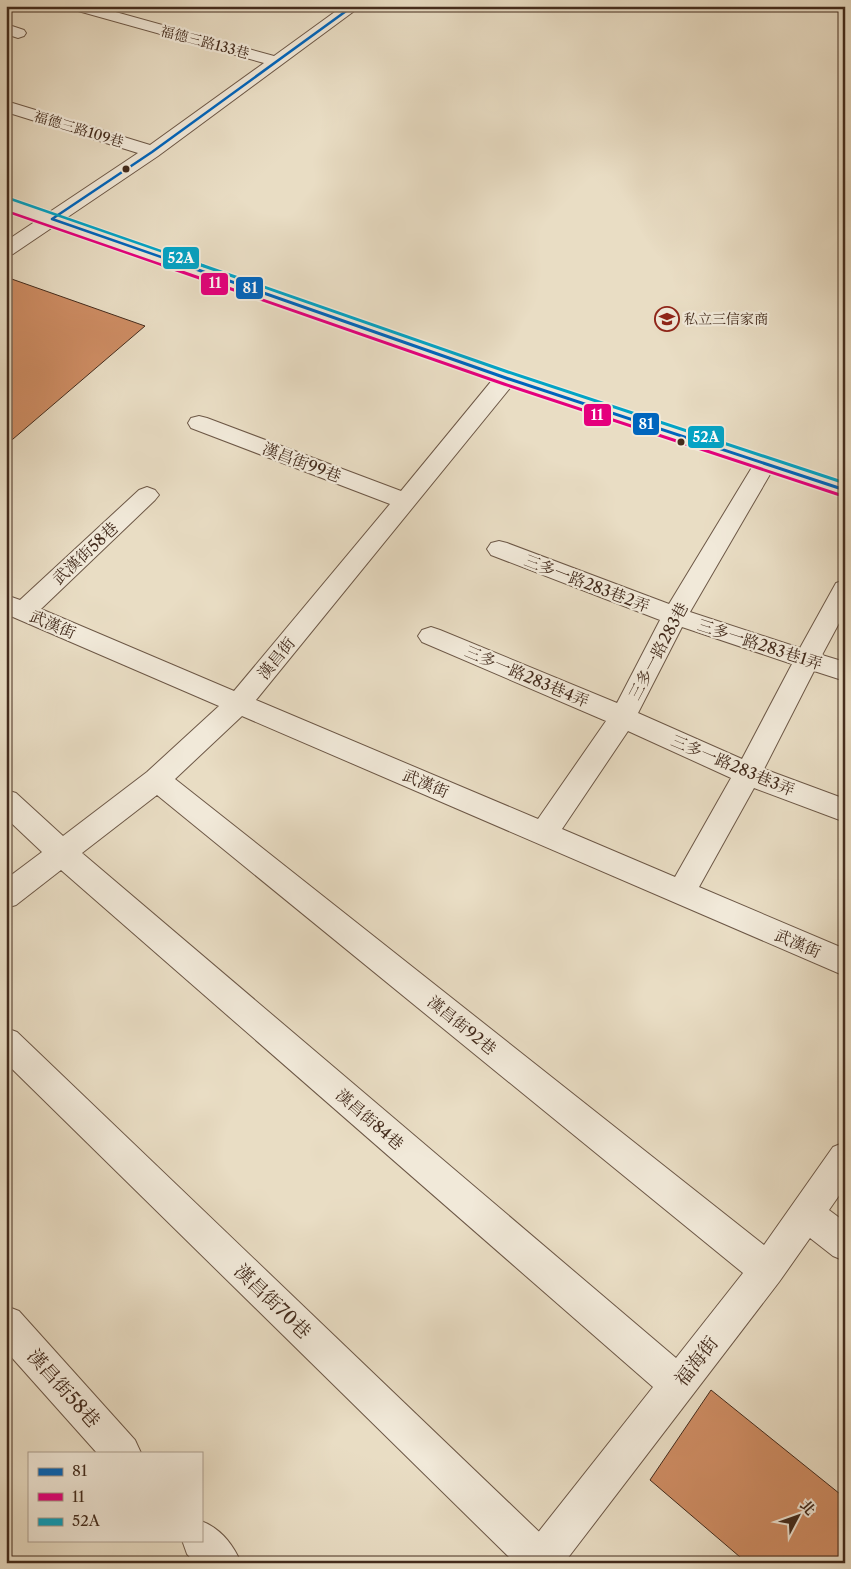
<svg xmlns="http://www.w3.org/2000/svg" width="851" height="1569" font-family="'Libre Caslon Text','Noto Serif TC',serif">
<style>
.building{fill:#ce8d64;stroke:#442c1d}
.lines{fill:none;stroke-linecap:round;stroke-linejoin:round}
.pedestrian-casing{stroke:#6d5847;stroke-width:2}
.minor-casing{stroke:#6d5847;stroke-width:2}
.tertiary-casing{stroke:#6d5847;stroke-width:2}
.pedestrian{fill:#f1e9d9;fill-rule:evenodd}
.minor{fill:#f1e9d9;fill-rule:evenodd}
.tertiary{fill:#f1e9d9;fill-rule:evenodd}
.bus-1-far1-casing{stroke:#f1e9d9;stroke-width:5}
.bus-1-casing{stroke:#f1e9d9;stroke-width:6}
.bus-2-far1-casing{stroke:#f1e9d9;stroke-width:5}
.bus-2-casing{stroke:#f1e9d9;stroke-width:6}
.bus-3-far1-casing{stroke:#f1e9d9;stroke-width:5}
.bus-3-casing{stroke:#f1e9d9;stroke-width:6}
.bus-1-far1{stroke:#0065bd;stroke-width:2.5}
.bus-1{stroke:#0065bd;stroke-width:3}
.bus-2-far1{stroke:#e5007d;stroke-width:2.5}
.bus-2{stroke:#e5007d;stroke-width:3}
.bus-3-far1{stroke:#03a3c5;stroke-width:2.5}
.bus-3{stroke:#03a3c5;stroke-width:3}
.bus-dot{fill:#442c1d;stroke:#f1e9d9;stroke-width:2}
.labels{text-anchor:middle;stroke-width:4.5;stroke-linejoin:round;paint-order:stroke}
.far-street-label{font-size:14px;fill:#442c1d;stroke:#f1e9d9}
.far-poi-label{font-size:14px;fill:#442c1d;stroke:#f1e9d9;text-anchor:start}
.street-label{font-size:16px;fill:#442c1d;stroke:#f1e9d9}
.near-street-label{font-size:19px;fill:#442c1d;stroke:#f1e9d9}
.line-badge{stroke:#f1e9d9;stroke-width:2}
.badge-label{font-size:14px;text-anchor:middle;font-weight:bold;fill:#fff}
</style>
<rect width="100%" height="100%" fill="#e9ddc4"/>
<filter id="stains"><feTurbulence type="fractalNoise" baseFrequency=".004" numOctaves="4"/><feColorMatrix values="0 0 0 0 .2 0 0 0 0 .09 0 0 0 0 .02 0 0 0 .5 -.17"/></filter>
<radialGradient id="worn" r=".72"><stop offset=".6" stop-color="#630" stop-opacity="0"/><stop offset="1" stop-color="#630" stop-opacity=".3"/></radialGradient>
<path class="building" d="M6,277L145,326L6,445Z
M711,1390L845,1498V1563H747L650,1480Z"/>
<g class="lines">
<defs>
<path id="pedestrian" d="M6,1028L17,1032L555,1547L560,1563H515L6,1063Z
M6,1306L19,1311L135,1440L141,1453H97L6,1351Z
M201,1521C220,1528 233,1544 241,1563H195L187,1554L182,1540H201Z"/>
<path id="minor" d="M68,6H94L274,56L343,6H361L158,156L13,254L6,256V241L138,153L6,112V101L150,145L264,63L71,9Z
M828,6H845V13L831,9Z
M6,24L24,30L26,33L24,36L18,38L6,34Z
M506,372L514,373L517,378L514,383L256,700L538,819L606,721L422,642L418,636L422,630L431,627L440,630L617,703L660,620L491,555L487,549L491,543L499,541L507,543L669,604L757,459L765,457L773,459L776,464L690,612L800,648L836,583L845,580V612L822,655L845,662V681L814,671L764,769L845,799V822L754,788L699,887L845,949V976L242,716L175,779L764,1245L833,1147L845,1142V1187L829,1210L845,1222V1261L833,1256L810,1238L779,1282L564,1563H519L525,1549L653,1387L61,870L16,905L6,908V879L42,852L6,818V790L16,793L63,836L147,772L219,706L6,614V595L20,600L139,490L147,487L155,490L159,495L155,500L41,609L234,691L390,504L191,428L188,423L191,418L199,416L207,418L401,491L498,373ZM682,627L792,664L742,759L638,713ZM628,731L731,778L675,877L562,829ZM157,795L743,1273L676,1358L82,853Z"/>
<path id="tertiary" d="M6,199L514,373L845,482V497L498,383L6,210Z"/>
</defs>
<use href="#pedestrian" class="pedestrian-casing"/>
<use href="#minor" class="minor-casing"/>
<use href="#tertiary" class="tertiary-casing"/>
<use href="#pedestrian" class="pedestrian"/>
<use href="#minor" class="minor"/>
<use href="#tertiary" class="tertiary"/>
<defs>
<path id="bus-1-far1" d="M52,219L187,266
M52,219L152,152L353,6"/>
<path id="bus-1" d="M184,265L506,378L845,490"/>
<path id="bus-2-far1" d="M6,211L165,266"/>
<path id="bus-2" d="M162,265L504,384L843,496"/>
<path id="bus-3-far1" d="M8,198L204,266"/>
<path id="bus-3" d="M201,265L508,372L845,483"/>
</defs>
<use href="#bus-1-far1" class="bus-1-far1-casing"/>
<use href="#bus-1" class="bus-1-casing"/>
<use href="#bus-2-far1" class="bus-2-far1-casing"/>
<use href="#bus-2" class="bus-2-casing"/>
<use href="#bus-3-far1" class="bus-3-far1-casing"/>
<use href="#bus-3" class="bus-3-casing"/>
<use href="#bus-1-far1" class="bus-1-far1"/>
<use href="#bus-1" class="bus-1"/>
<use href="#bus-2-far1" class="bus-2-far1"/>
<use href="#bus-2" class="bus-2"/>
<use href="#bus-3-far1" class="bus-3-far1"/>
<use href="#bus-3" class="bus-3"/>
</g>
<defs>
<symbol id="school-ring" viewBox="-11 -11 22 22"><circle r="9.5" fill="#f1e9d9" stroke="#8f2418" stroke-width="1.5"/><path d="M0-5L7-2L0 1L-7-2ZM-4 1L0 2.5L4 1V4Q0 6-4 4Z" fill="#8f2418"/></symbol>
</defs>
<g fill-rule="evenodd">
<use href="#school-ring" x="653" y="305" width="28" height="28"/>
</g>
<g class="bus-dot">
<circle cx="126" cy="169" r="4.5"/>
<circle cx="681" cy="442" r="4.5"/>
</g>
<g class="labels">
<g class="far-street-label">
<text transform="translate(205 42) rotate(15)" y="5">福德三路133巷</text>
<text transform="translate(79 129) rotate(17)" y="5">福德三路109巷</text>
</g>
<g class="far-poi-label">
<text x="684" y="324">私立三信家商</text>
</g>
<g class="street-label">
<text transform="translate(302 462) rotate(21)" y="6">漢昌街99巷</text>
<text transform="translate(85 553) rotate(-43)" y="6">武漢街58巷</text>
<text transform="translate(587 583) rotate(21)" y="6">三多一路283巷2弄</text>
<text transform="translate(53 624) rotate(23)" y="6">武漢街</text>
<text transform="translate(760 644) rotate(18)" y="6">三多一路283巷1弄</text>
<text transform="translate(658 651) rotate(-62)" y="6">三多一路283巷</text>
<text transform="translate(276 658) rotate(-51)" y="6">漢昌街</text>
<text transform="translate(527 676) rotate(23)" y="6">三多一路283巷4弄</text>
<text transform="translate(733 765) rotate(23)" y="6">三多一路283巷3弄</text>
<text transform="translate(426 783) rotate(23)" y="6">武漢街</text>
<text transform="translate(798 943) rotate(23)" y="6">武漢街</text>
<text transform="translate(462 1025) rotate(39)" y="6">漢昌街92巷</text>
<text transform="translate(370 1119) rotate(41)" y="6">漢昌街84巷</text>
</g>
<g class="near-street-label">
<text transform="translate(273 1301) rotate(44)" y="7">漢昌街70巷</text>
<text transform="translate(696 1361) rotate(-52)" y="7">福海街</text>
<text transform="translate(64 1388) rotate(48)" y="7">漢昌街58巷</text>
</g>
</g>
<g class="line-badge">
<rect x="162" y="246" width="38" height="24" rx="5" fill="#03a3c5"/>
<rect x="200" y="272" width="29" height="24" rx="5" fill="#e5007d"/>
<rect x="235" y="276" width="29" height="24" rx="5" fill="#0065bd"/>
<rect x="583" y="403" width="29" height="24" rx="5" fill="#e5007d"/>
<rect x="632" y="412" width="28" height="24" rx="5" fill="#0065bd"/>
<rect x="687" y="425" width="38" height="24" rx="5" fill="#03a3c5"/>
</g>
<g class="badge-label">
<text x="181" y="263">52A</text>
<text x="215" y="288">11</text>
<text x="250" y="293">81</text>
<text x="597" y="420">11</text>
<text x="646" y="429">81</text>
<text x="706" y="442">52A</text>
</g>
<rect width="851" height="1569" fill="none" stroke="#e9ddc4" stroke-width="25"/>
<rect x="8" y="8" width="836" height="1554" fill="none" stroke="#442c1d" stroke-width="2.5"/>
<rect x="12" y="12" width="826" height="1544" fill="none" stroke="#442c1d"/>
<rect x="28" y="1452" width="175" height="90" fill="#f1e9d9" stroke="#ac9d8e"/>
<rect x="38" y="1468" width="25" height="8" fill="#0065bd" stroke="#ac9d8e"/>
<text x="72" y="1476" font-size="15" fill="#442c1d">81</text>
<rect x="38" y="1493" width="25" height="8" fill="#e5007d" stroke="#ac9d8e"/>
<text x="72" y="1502" font-size="15" fill="#442c1d">11</text>
<rect x="38" y="1518" width="25" height="8" fill="#03a3c5" stroke="#ac9d8e"/>
<text x="72" y="1526" font-size="15" fill="#442c1d">52A</text>
<g transform="translate(798 1516) rotate(49)" stroke="#f1e9d9" stroke-width="4" paint-order="stroke">
<path d="M0-4L9 19L0 12L-9 19Z" fill="#442c1d"/>
<text y="-8" font-size="14" font-weight="bold" text-anchor="middle" fill="#442c1d">北</text>
</g>
<rect width="100%" height="100%" filter="url(#stains)"/>
<rect width="100%" height="100%" fill="url(#worn)"/>
</svg>
